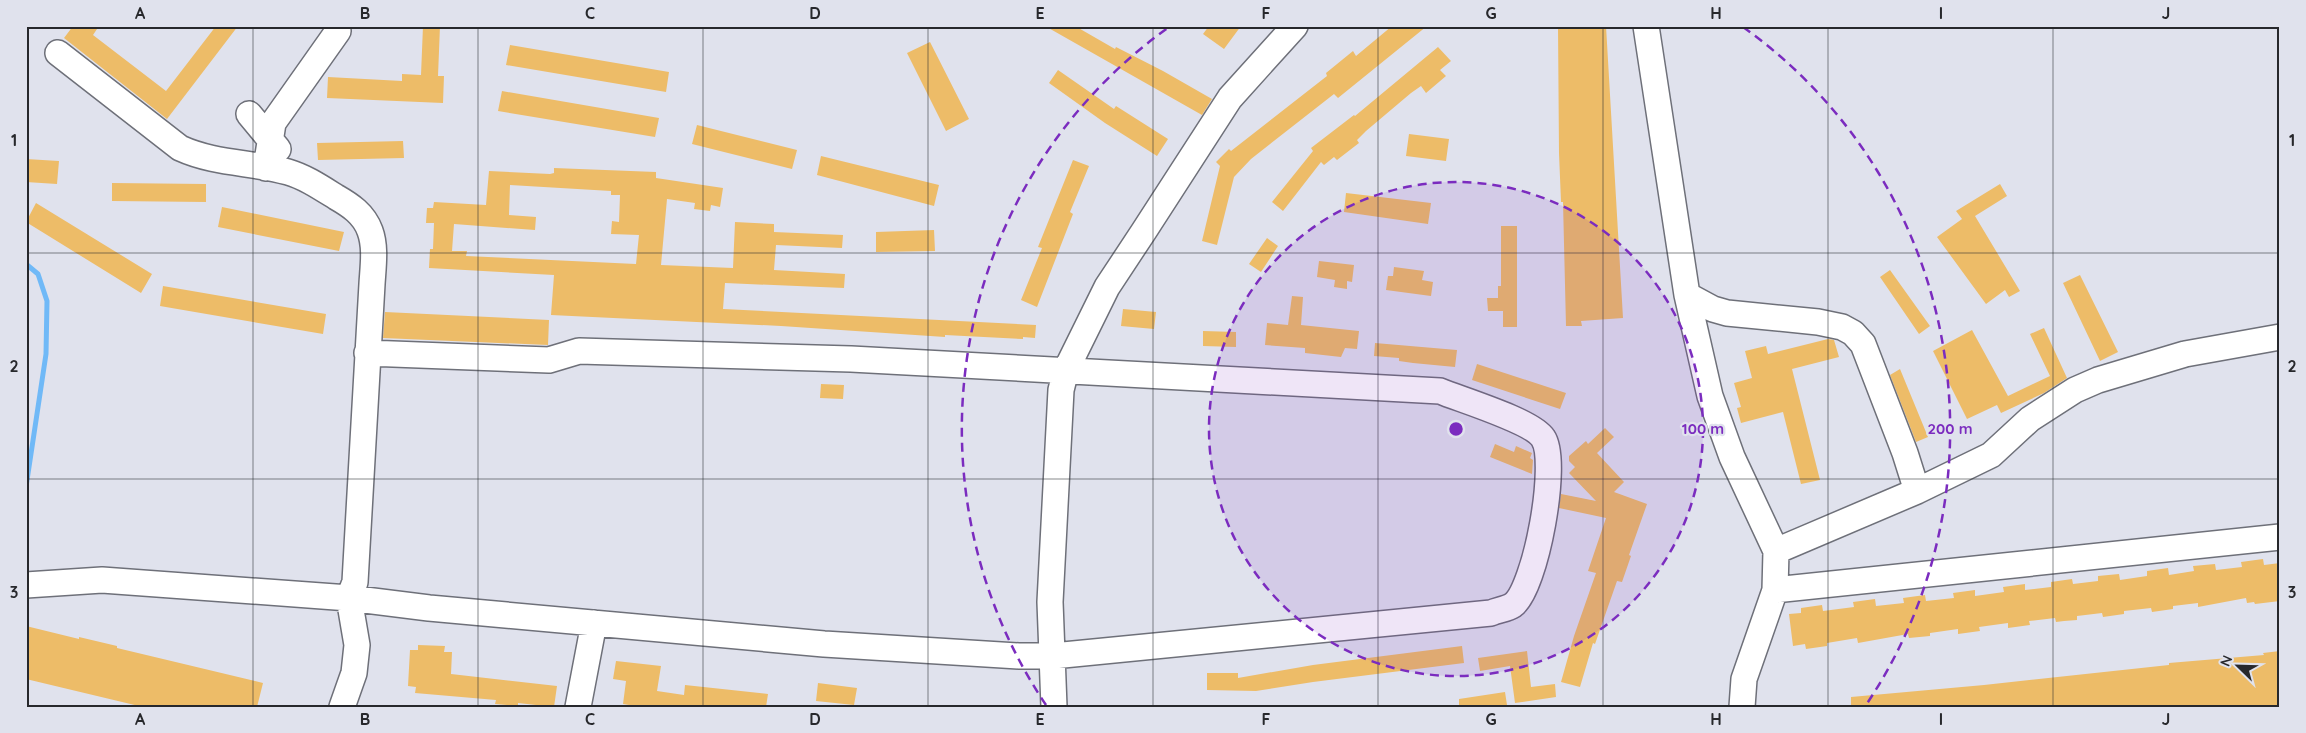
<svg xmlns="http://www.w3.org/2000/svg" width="2306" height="733" font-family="Quicksand,sans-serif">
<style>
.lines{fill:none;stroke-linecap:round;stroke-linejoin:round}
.stream{stroke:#70b9f7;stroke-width:5}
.building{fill:#edbc68;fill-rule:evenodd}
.minor-casing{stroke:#6e7079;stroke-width:28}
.minor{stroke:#fff;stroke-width:25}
.grid{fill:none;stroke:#27282c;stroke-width:1;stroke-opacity:0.55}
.ring{fill:none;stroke:#7b2cbf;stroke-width:2.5;stroke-dasharray:9 6}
.centre{fill:#7b2cbf;stroke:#e0e2ed;stroke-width:2.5}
.ring-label{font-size:15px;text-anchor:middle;font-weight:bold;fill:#7b2cbf;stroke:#e0e2ed;stroke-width:4.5;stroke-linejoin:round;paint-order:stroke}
.neatline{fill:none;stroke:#27282c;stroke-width:2}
.grid-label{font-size:16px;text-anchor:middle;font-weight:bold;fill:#27282c}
</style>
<rect width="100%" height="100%" fill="#e0e2ed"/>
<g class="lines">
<path class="stream" d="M26,264L38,274L47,301L46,354L26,487"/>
</g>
<path class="building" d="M73,26H99L93,35L166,91L216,26H238L167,119L64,38Z
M423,26H440L438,76H444L443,103L327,98L328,77L402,81V74L421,75Z
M1045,26H1075L1115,49L1116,47L1163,71L1212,99L1202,115Z
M1209,26H1241L1224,49L1203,34Z
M1392,26H1427L1338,98L1334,94L1251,159L1234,177L1217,245L1202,241L1220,166L1216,162L1229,149L1231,151L1327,76L1326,73L1353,51L1356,56Z
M1606,26L1623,318L1581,321L1582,326H1566L1563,202H1561L1559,153L1558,27Z
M930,42L969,119L946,131L907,53Z
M510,45L669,72L666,92L506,65Z
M1438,47L1451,61L1440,70L1446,76L1426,93L1421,86L1411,93L1366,131L1357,140L1359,143L1337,160L1334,157L1324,165L1321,162L1283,211L1272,202L1313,151L1311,148L1354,115L1355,116Z
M1058,70L1114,109L1116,106L1168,139L1157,156L1105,123L1049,83Z
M502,91L659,118L655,137L498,111Z
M697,125L797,150L792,169L692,144Z
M1409,134L1449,139L1446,161L1406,156Z
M403,141L404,158L318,160L317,143Z
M821,156L939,185L934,206L817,175Z
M26,159L59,161L57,184L26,182Z
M1073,160L1089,166L1070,212L1073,214L1037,307L1021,300L1042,248L1038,247Z
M554,168L656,172V178L723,188L720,207L711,205L710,211L694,209L695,203L667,199L661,265L733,268L735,222L774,224V232L843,235L842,248L776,245L774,270L845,274L844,288L725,283L723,309L1036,325L1035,338L1023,337V339L945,335V337L781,326L551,315L554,275L429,268L430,249H433L434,223H426L427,208H433L434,202L486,205L489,171L550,174L554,173ZM510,185L611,191V195H620L619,222L612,221L611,234L639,235L636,264L466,256L467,251H452L454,224L535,230L536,217L509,215Z
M112,183L206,184V202L112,201Z
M2000,184L2007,196L1975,216L2020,291L2009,297L2005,290L1986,304L1937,237L1962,219L1956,211Z
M1346,193L1431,203L1428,224L1344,212Z
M36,203L152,274L141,293L26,222Z
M222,207L344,232L339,251L218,227Z
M1501,226H1517V327H1503V311H1488L1487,298H1498V286H1501Z
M934,230L935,251L876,252V232Z
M1267,238L1278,246L1261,272L1249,264Z
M1319,261L1354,265L1352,282L1347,281V289L1334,287L1335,280L1317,277Z
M1394,267L1424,271L1422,280L1433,282L1431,296L1386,290L1388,276H1393Z
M1890,270L1930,326L1919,334L1880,277Z
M2080,275L2118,352L2100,361L2063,283Z
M163,286L326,314L323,334L160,306Z
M1292,296L1303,297L1301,325L1359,331L1357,349L1345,348L1341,357L1305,353V348L1265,345L1267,323L1288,325Z
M1123,309L1156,312L1154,329L1121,326Z
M385,312L549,320L548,345L383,338Z
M2044,328L2067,378L2044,393L2001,413L1997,405L1967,419L1933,351L1972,330L2008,396L2050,376L2030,334Z
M1203,331L1236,332V347L1203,346Z
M1828,339L1834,340L1839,357L1792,369L1820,480L1801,484L1783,412L1741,423L1737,408L1741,407L1734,383L1752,378L1745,351L1766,346L1768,354Z
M1375,343L1457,350L1455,367L1413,363L1399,361V358L1374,356Z
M1477,364L1566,393L1560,409L1472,380Z
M1900,369L1928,437L1916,442L1890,375Z
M821,384L844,385L843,399L820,398Z
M1605,428L1614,437L1597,453L1624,482L1614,492L1647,504L1629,555L1631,556L1622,582L1617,581L1595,644L1593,643L1580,687L1561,682L1574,636L1596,573L1588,571L1606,518L1559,508L1561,494L1596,501L1569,473L1575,467L1569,461V456L1586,441L1588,444Z
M1495,444L1514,452L1516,446L1532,453L1530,458L1533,460L1532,474L1490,457Z
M2263,559L2264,565L2280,563V601L2255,604L2254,602L2247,603L2246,598L2198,607V603L2173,606V609L2152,612L2151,608L2124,611V614L2103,617L2102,613L2077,616V620L2064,621L2056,622L2055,618L2029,621L2030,625L2008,628V623L1979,627L1980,631L1958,634V629L1930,633V636L1909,638L1908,634L1858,643L1857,638L1827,643V646L1806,649L1805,644L1793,646L1789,614L1801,613V608L1822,605L1823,611L1854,607L1853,602L1875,599L1876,606L1904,603L1903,598L1925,595L1926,601L1954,598L1953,593L1975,590V596L2004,592L2003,587L2025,584V590L2051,587V582L2072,579L2073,584L2098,581V576L2119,574L2120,580L2147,576V571L2168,568L2169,575L2194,571L2193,566L2215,564L2216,570L2242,567L2241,562Z
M26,626L79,639V637L117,646V648L263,683L257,707H143L26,679Z
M418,645L445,646L444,652H452L451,674L557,686L554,707L518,703V706L495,704L496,700L415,693L416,687L408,686L410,650H418Z
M1462,646L1464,663L1313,682L1256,691L1207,690V673H1238V678L1313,665Z
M1527,651L1531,687L1555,684L1556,697L1515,703L1510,666L1480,671L1478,658Z
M2280,651V707H1851V697L1984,685L2169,665V663L2264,655L2263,653Z
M616,661L661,666L657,691L684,695L685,685L768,694L766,707H641L623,704L626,681L613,679Z
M818,683L857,688L854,705L816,701Z
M1505,692L1507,705L1459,707V699Z"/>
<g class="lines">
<defs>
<path id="minor" d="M1646,26L1687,295L1710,396L1732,457L1776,551
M58,53L180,148C215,164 252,162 288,172C305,177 320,187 336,197C350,205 364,214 370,231C376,247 373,267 372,284L355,582L349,598L357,645L354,673L342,707
M249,114L278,149
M266,168L273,123L338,31
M1687,295L1713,309L1727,313L1818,322L1842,327L1853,333L1863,344L1905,453L1917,491
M26,585L102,580L349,598L429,608L824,644L1019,656H1053L1491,613C1498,610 1507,609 1513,605C1536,588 1559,461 1543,438C1532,421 1462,400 1440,391L851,359L579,351L549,360L367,353
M1775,590L2280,537
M578,707L594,623
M1054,707L1050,602L1061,390L1066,370L1107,287L1144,231L1230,98L1295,26
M1742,707L1744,679L1775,590L1776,551L1917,491L1991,455L2030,419L2075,390L2098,380L2185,354L2280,337"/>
</defs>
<use href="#minor" class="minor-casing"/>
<use href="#minor" class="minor"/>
</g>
<path class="grid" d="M253,26V707M478,26V707M703,26V707M928,26V707M1153,26V707M1378,26V707M1603,26V707M1828,26V707M2053,26V707M26,253H2280M26,479H2280"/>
<circle cx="1456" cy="429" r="247" fill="#7b2cbf" fill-opacity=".12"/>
<g class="ring">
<circle cx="1456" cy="429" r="247"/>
<path d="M1046 705A494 494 0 0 1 1169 27M1743 27A494 494 0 0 1 1866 705"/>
</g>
<circle cx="1456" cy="429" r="8" class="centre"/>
<g class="ring-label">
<text x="1703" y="434">100 m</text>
<text x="1950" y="434">200 m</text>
</g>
<rect width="2306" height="733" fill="none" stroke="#e0e2ed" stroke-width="55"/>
<g transform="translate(2238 666) rotate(293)" stroke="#e0e2ed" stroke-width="4" paint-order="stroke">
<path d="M0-4L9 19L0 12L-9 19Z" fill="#27282c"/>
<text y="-8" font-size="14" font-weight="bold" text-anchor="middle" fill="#27282c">N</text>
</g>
<rect x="28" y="28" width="2250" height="678" class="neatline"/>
<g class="grid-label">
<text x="140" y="19">A</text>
<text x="365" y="19">B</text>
<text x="590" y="19">C</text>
<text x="815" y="19">D</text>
<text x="1040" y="19">E</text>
<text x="1266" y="19">F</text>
<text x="1491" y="19">G</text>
<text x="1716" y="19">H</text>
<text x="1941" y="19">I</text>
<text x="2166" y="19">J</text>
<text x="14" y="146">1</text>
<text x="2292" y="146">1</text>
<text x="14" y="372">2</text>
<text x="2292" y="372">2</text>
<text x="14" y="598">3</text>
<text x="2292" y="598">3</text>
<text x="140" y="725">A</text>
<text x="365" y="725">B</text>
<text x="590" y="725">C</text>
<text x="815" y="725">D</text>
<text x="1040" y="725">E</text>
<text x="1266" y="725">F</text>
<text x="1491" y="725">G</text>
<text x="1716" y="725">H</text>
<text x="1941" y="725">I</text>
<text x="2166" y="725">J</text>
</g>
</svg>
